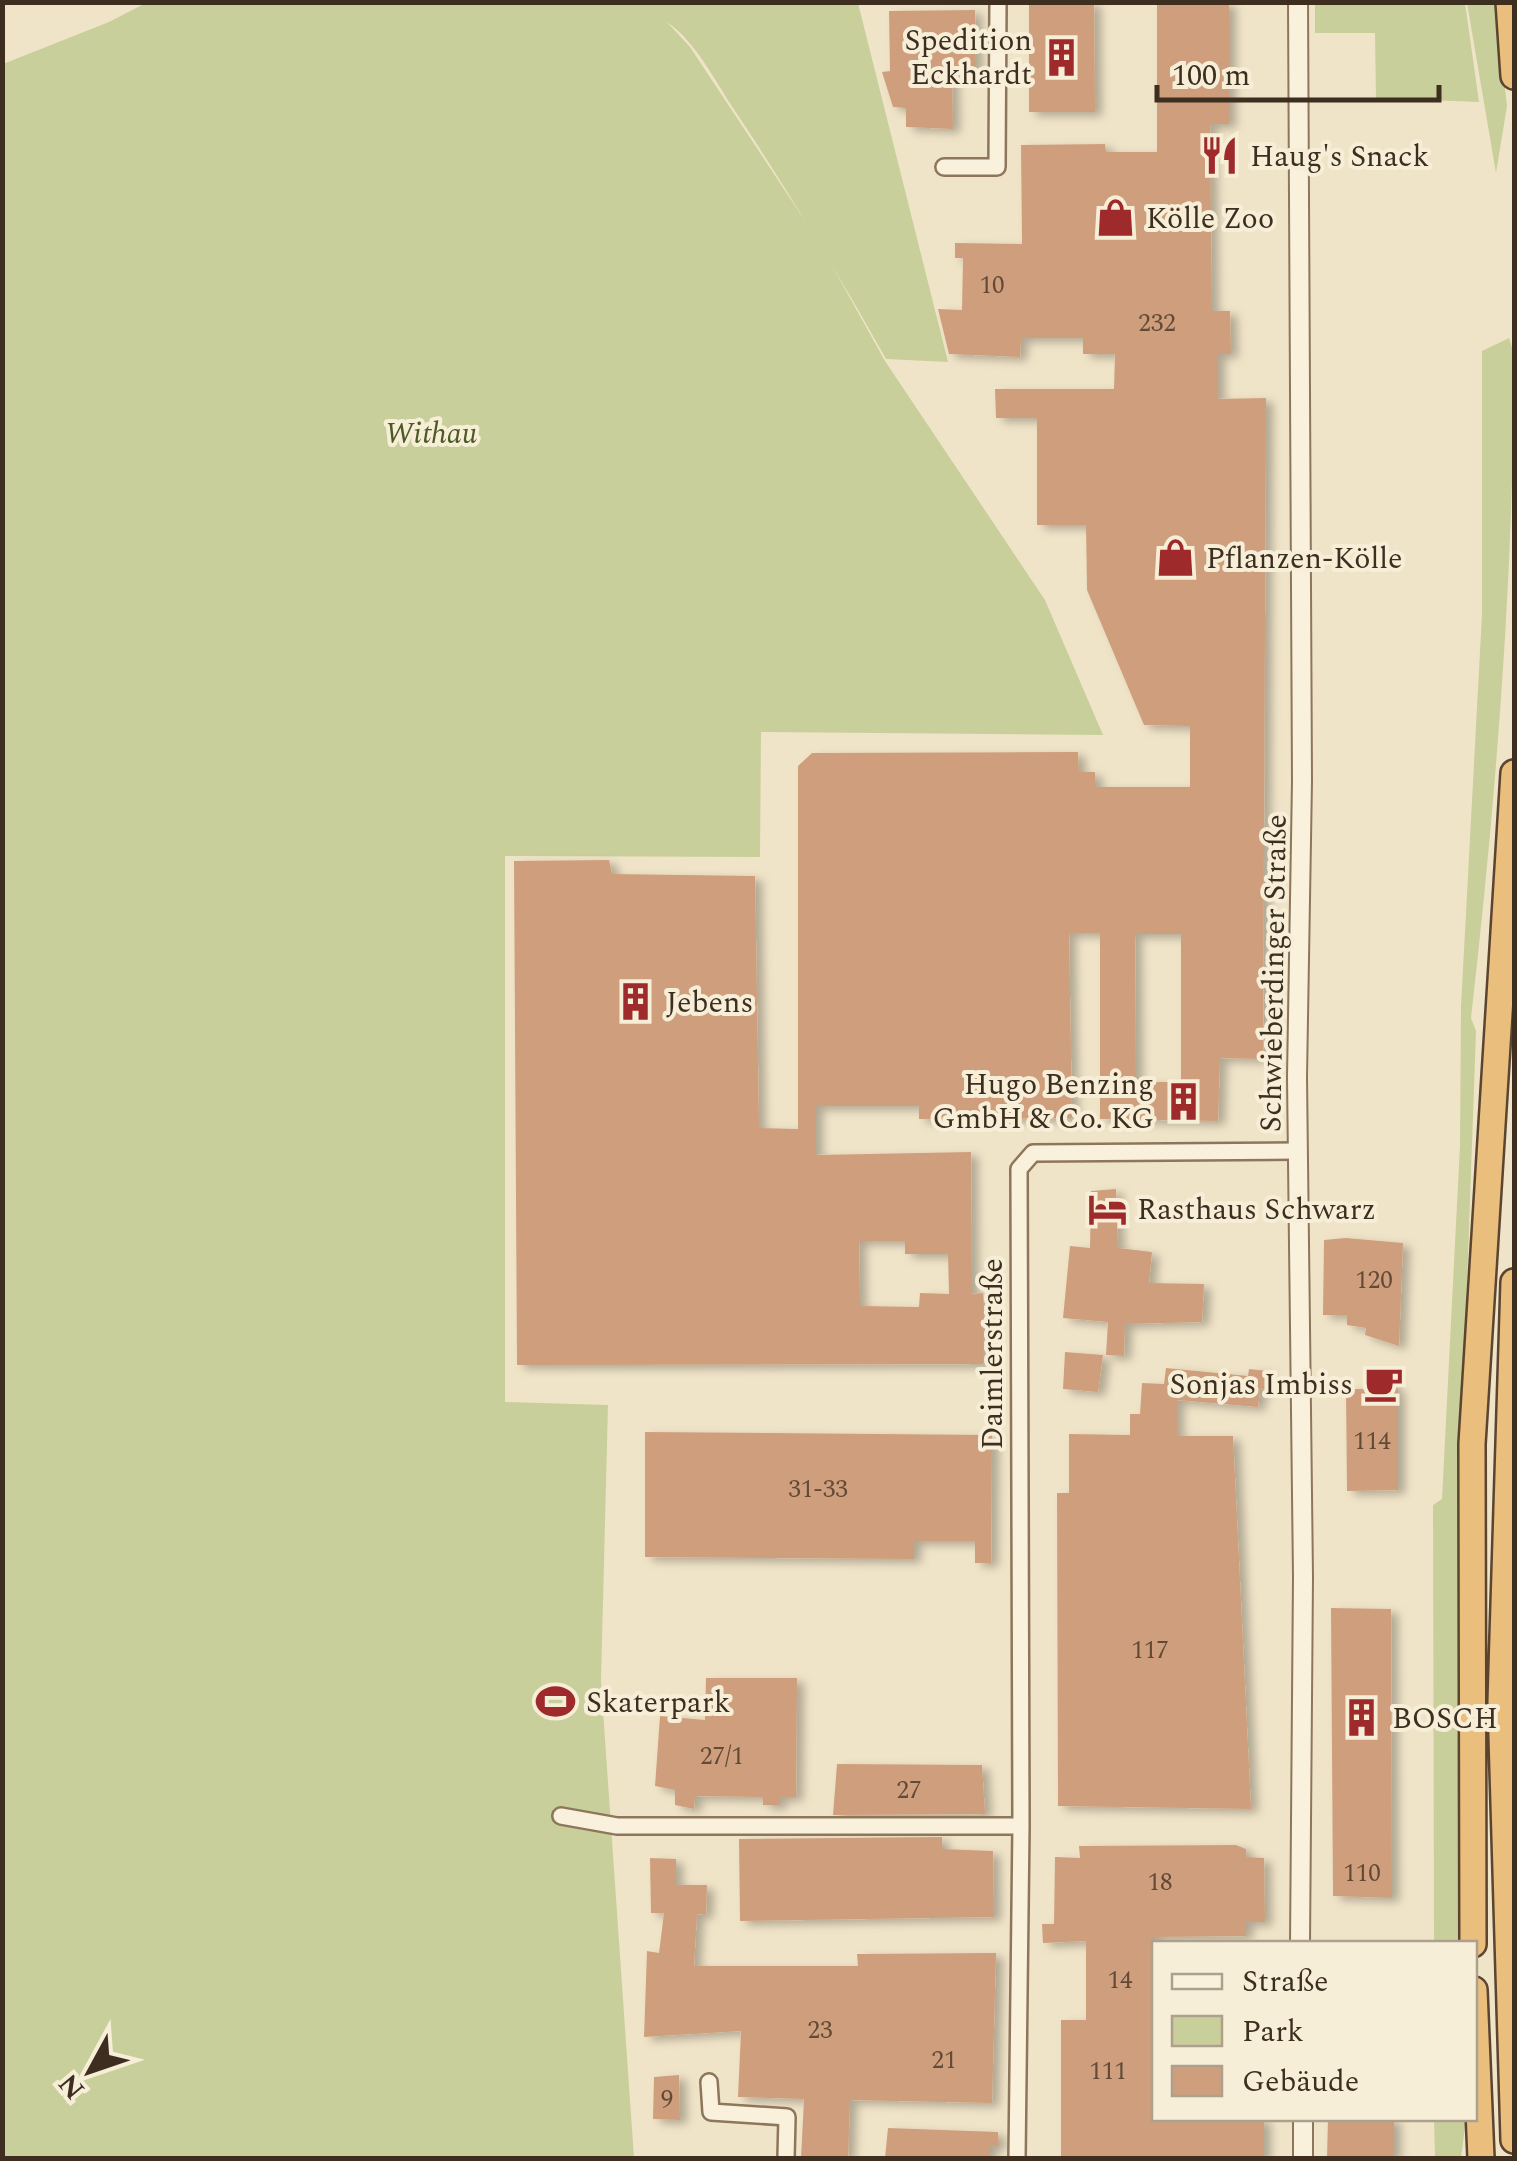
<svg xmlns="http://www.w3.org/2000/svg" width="1517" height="2161" font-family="Spectral,serif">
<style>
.green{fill:#c9cf9b}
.building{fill:#cf9f7d;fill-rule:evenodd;filter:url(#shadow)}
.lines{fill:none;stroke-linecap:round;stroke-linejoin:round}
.minor-casing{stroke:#8d765c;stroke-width:20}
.tertiary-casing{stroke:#8d765c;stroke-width:22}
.trunk-casing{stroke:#5b4430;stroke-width:30}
.minor{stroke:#faf1dc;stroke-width:15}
.tertiary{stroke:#faf1dc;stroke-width:18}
.trunk{stroke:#eabe7c;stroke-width:25}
.labels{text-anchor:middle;stroke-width:8;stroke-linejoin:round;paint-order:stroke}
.number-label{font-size:25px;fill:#624a37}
.poi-label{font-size:30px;fill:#3d2e20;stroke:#f7eed8;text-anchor:start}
.park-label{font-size:30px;font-style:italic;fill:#4d5a26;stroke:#f7eed8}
.street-label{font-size:30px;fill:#3d2e20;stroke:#f7eed8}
</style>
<defs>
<filter id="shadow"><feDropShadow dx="7" dy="4" stdDeviation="5" flood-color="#0004"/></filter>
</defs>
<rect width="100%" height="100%" fill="#f0e4c8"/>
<path class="green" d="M146,3H858L948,362L886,359C839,275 789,192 735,111C715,81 696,42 667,22L690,47L819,242L885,361L1045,600L1103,735L761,732L760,857L505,856V1402L608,1405L601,1681L634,2158H3V64L109,22Z
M1315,3H1465L1479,102L1376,98L1375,33H1315Z
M1467,3H1495L1507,106L1496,173Z
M1509,338L1514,353C1514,573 1496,800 1471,1018L1476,1031L1459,1511L1461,1943H1434L1433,1505L1442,1499L1460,1145L1461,1006L1482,614V351Z
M1434,2119H1466L1461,2158H1435Z"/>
<path class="building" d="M1029,2H1094L1095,112H1029Z
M1157,2H1229V124H1210L1212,311H1230L1231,354H1218V399L1266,398L1263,1059L1220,1058L1218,1121L1100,1119V933H1069L1072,1118L919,1119V1106H816V1155L971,1152L972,1294L983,1293V1364L517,1365L514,861L609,860L612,874L755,876L759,1128L798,1129V766L812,753L1078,752L1079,772H1095L1096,787H1190V726L1144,725L1087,590L1086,525H1037V418H996L995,389H1114L1115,354H1083V338H1021L1020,357L949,354L938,309L962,310L963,258H955V243L1022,244L1021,145L1105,144L1106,152H1157ZM1135,934H1181V1082H1136ZM859,1241H905V1254H948L949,1294L920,1293L919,1307L860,1306Z
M975,10L976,69H952L953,129L906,127V108L893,107L882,72L890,71L889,11Z
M1116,1189L1118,1248L1152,1252L1149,1283L1204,1284L1202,1322L1125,1324L1124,1356L1106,1355L1108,1322L1063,1318L1070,1246L1090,1248L1091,1191Z
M1346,1238L1403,1243L1399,1346L1365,1335L1366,1328L1347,1325V1315H1323L1324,1240Z
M1065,1352L1103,1355L1098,1392L1063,1389Z
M1166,1368L1248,1376L1249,1369L1268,1371L1267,1390L1260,1389L1258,1407L1177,1400V1436H1233L1251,1809L1058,1806L1057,1493H1069V1434L1130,1435V1414H1140L1142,1383L1164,1384Z
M1373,1378L1394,1380L1393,1389H1398V1490L1347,1491L1346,1389H1373Z
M645,1432L992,1435L991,1563H975V1541H914V1559L645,1557Z
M1331,1608L1391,1609L1392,1898L1333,1896Z
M706,1678H797L796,1797H780V1805H763V1797L695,1796L694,1809L675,1805V1790L655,1786L660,1716L705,1720Z
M837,1764L982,1765L985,1814L833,1815Z
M942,1837V1849L993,1851L994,1917L740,1921L739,1839Z
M1236,1845L1246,1849V1857L1264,1858L1265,1922H1246V1936L1154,1937V2118H1264V2158H1061V2020H1086V1941L1043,1943L1042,1924H1054L1055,1857L1080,1858L1079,1846Z
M650,1858L676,1859V1885H707L706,1915L697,1914L694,1966H858L857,1954L996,1953L992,2103L850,2100L848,2158H801L804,2099L738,2097L741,2031L644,2037L647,1951L659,1953L664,1913H651Z
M679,2075L680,2120L653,2119L654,2077Z
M1328,2118H1394V2158H1327Z
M888,2128L998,2132L999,2146H990V2158H885Z"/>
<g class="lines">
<defs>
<path id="minor" d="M944,167H997L998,2
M561,1816L617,1826H1021
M709,2082L711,2112L787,2117L786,2158
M1017,2158L1021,1826L1019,1169L1033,1153L1298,1151"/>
<path id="tertiary" d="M1298,2L1302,781L1297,1077L1303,1577L1300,1944
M1303,2118V2158"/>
<path id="trunk" d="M1509,2L1514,76
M1514,1282L1501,1702L1514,2140
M1473,1944L1472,1444L1514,773
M1474,1990L1481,2158"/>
</defs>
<use href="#minor" class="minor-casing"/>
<use href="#tertiary" class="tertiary-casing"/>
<use href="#trunk" class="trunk-casing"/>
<use href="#minor" class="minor"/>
<use href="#tertiary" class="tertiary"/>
<use href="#trunk" class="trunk"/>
</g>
<defs>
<symbol id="building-bare" viewBox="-9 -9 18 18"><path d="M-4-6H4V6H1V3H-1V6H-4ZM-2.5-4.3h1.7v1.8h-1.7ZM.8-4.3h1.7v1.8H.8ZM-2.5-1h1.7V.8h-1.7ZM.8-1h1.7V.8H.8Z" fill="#9e2a2b" stroke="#f7eed8" stroke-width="2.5" paint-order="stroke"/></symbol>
<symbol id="restaurant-bare" viewBox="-9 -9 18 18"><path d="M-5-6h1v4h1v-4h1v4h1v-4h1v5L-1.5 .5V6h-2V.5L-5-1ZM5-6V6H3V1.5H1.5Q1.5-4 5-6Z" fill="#9e2a2b" stroke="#f7eed8" stroke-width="2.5" paint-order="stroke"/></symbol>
<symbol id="shop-bare" viewBox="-9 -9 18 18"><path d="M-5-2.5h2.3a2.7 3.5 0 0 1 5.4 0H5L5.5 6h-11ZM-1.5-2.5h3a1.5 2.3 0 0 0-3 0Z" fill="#9e2a2b" stroke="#f7eed8" stroke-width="2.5" paint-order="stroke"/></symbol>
<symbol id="hotel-bare" viewBox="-9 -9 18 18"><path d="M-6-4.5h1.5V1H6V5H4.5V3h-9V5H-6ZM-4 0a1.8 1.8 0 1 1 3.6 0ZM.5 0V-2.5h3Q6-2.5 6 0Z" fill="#9e2a2b" stroke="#f7eed8" stroke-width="2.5" paint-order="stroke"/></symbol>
<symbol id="cafe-bare" viewBox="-9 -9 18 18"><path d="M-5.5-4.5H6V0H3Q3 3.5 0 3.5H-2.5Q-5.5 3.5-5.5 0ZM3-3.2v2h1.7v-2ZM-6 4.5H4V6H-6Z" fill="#9e2a2b" stroke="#f7eed8" stroke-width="2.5" paint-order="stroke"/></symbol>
<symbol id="stadium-bare" viewBox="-9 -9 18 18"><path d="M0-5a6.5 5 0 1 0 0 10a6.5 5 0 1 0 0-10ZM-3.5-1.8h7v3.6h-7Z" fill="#9e2a2b" stroke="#f7eed8" stroke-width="2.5" paint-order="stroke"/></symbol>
</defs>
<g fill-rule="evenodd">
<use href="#building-bare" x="1034" y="30" width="55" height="55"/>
<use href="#restaurant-bare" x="1192" y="128" width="55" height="55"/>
<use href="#shop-bare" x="1088" y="190" width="55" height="55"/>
<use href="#shop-bare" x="1148" y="530" width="55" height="55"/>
<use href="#building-bare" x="608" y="974" width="55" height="55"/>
<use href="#building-bare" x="1156" y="1074" width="55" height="55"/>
<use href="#hotel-bare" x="1080" y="1182" width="55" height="55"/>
<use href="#cafe-bare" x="1356" y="1356" width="55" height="55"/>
<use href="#stadium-bare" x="528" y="1674" width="55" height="55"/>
<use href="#building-bare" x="1334" y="1690" width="55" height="55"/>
</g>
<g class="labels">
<g class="number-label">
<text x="992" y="293">10</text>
<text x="1157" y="331">232</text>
<text x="1374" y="1288">120</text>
<text x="1372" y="1449">114</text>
<text x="818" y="1497">31-33</text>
<text x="1150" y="1658">117</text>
<text x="722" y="1764">27/1</text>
<text x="909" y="1798">27</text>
<text x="1362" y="1881">110</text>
<text x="1160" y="1890">18</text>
<text x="1120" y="1988">14</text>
<text x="820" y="2038">23</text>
<text x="944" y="2068">21</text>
<text x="1108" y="2079">111</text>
<text x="667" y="2107">9</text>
</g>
<g class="poi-label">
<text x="1032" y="50" text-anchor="end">Spedition<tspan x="1032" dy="34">Eckhardt</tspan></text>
<text x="1250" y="166">Haug's Snack</text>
<text x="1146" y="228">Kölle Zoo</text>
<text x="1206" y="568">Pflanzen-Kölle</text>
<text x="666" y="1012">Jebens</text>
<text x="1154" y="1094" text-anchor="end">Hugo Benzing<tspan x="1154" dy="34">GmbH &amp; Co. KG</tspan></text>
<text x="1137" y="1219">Rasthaus Schwarz</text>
<text x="1353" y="1394" text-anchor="end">Sonjas Imbiss</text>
<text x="586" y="1712">Skaterpark</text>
<text x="1392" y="1728">BOSCH</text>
</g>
<g class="park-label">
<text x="431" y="443">Withau</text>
</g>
<g class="street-label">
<text transform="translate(1273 973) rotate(-89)" y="10">Schwieberdinger Straße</text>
<text transform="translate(992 1354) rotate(-90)" y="10">Daimlerstraße</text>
</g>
</g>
<rect width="1517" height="2161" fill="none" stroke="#3d2e20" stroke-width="10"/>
<rect x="1152" y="1941" width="325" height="180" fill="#f7eed8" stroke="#ada18e" stroke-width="2.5"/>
<rect x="1172" y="1974" width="50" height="15" fill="#faf1dc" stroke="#ada18e" stroke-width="2.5"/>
<text x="1242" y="1991" font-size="30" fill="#3d2e20">Straße</text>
<rect x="1172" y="2016" width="50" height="30" fill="#c9cf9b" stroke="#ada18e" stroke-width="2.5"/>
<text x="1242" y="2041" font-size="30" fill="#3d2e20">Park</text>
<rect x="1172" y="2066" width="50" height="30" fill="#cf9f7d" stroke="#ada18e" stroke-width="2.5"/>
<text x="1242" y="2091" font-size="30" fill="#3d2e20">Gebäude</text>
<g transform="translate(90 2071) rotate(230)" stroke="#f7eed8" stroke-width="8" paint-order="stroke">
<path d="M0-8L18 38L0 25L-18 38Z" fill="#3d2e20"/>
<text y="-15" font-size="28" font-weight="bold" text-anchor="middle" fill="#3d2e20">N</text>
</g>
<path d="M1157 85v15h282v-15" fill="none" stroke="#3d2e20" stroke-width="5"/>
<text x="1172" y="85" font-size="30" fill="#3d2e20" stroke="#f7eed8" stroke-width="8" paint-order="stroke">100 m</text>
</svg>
